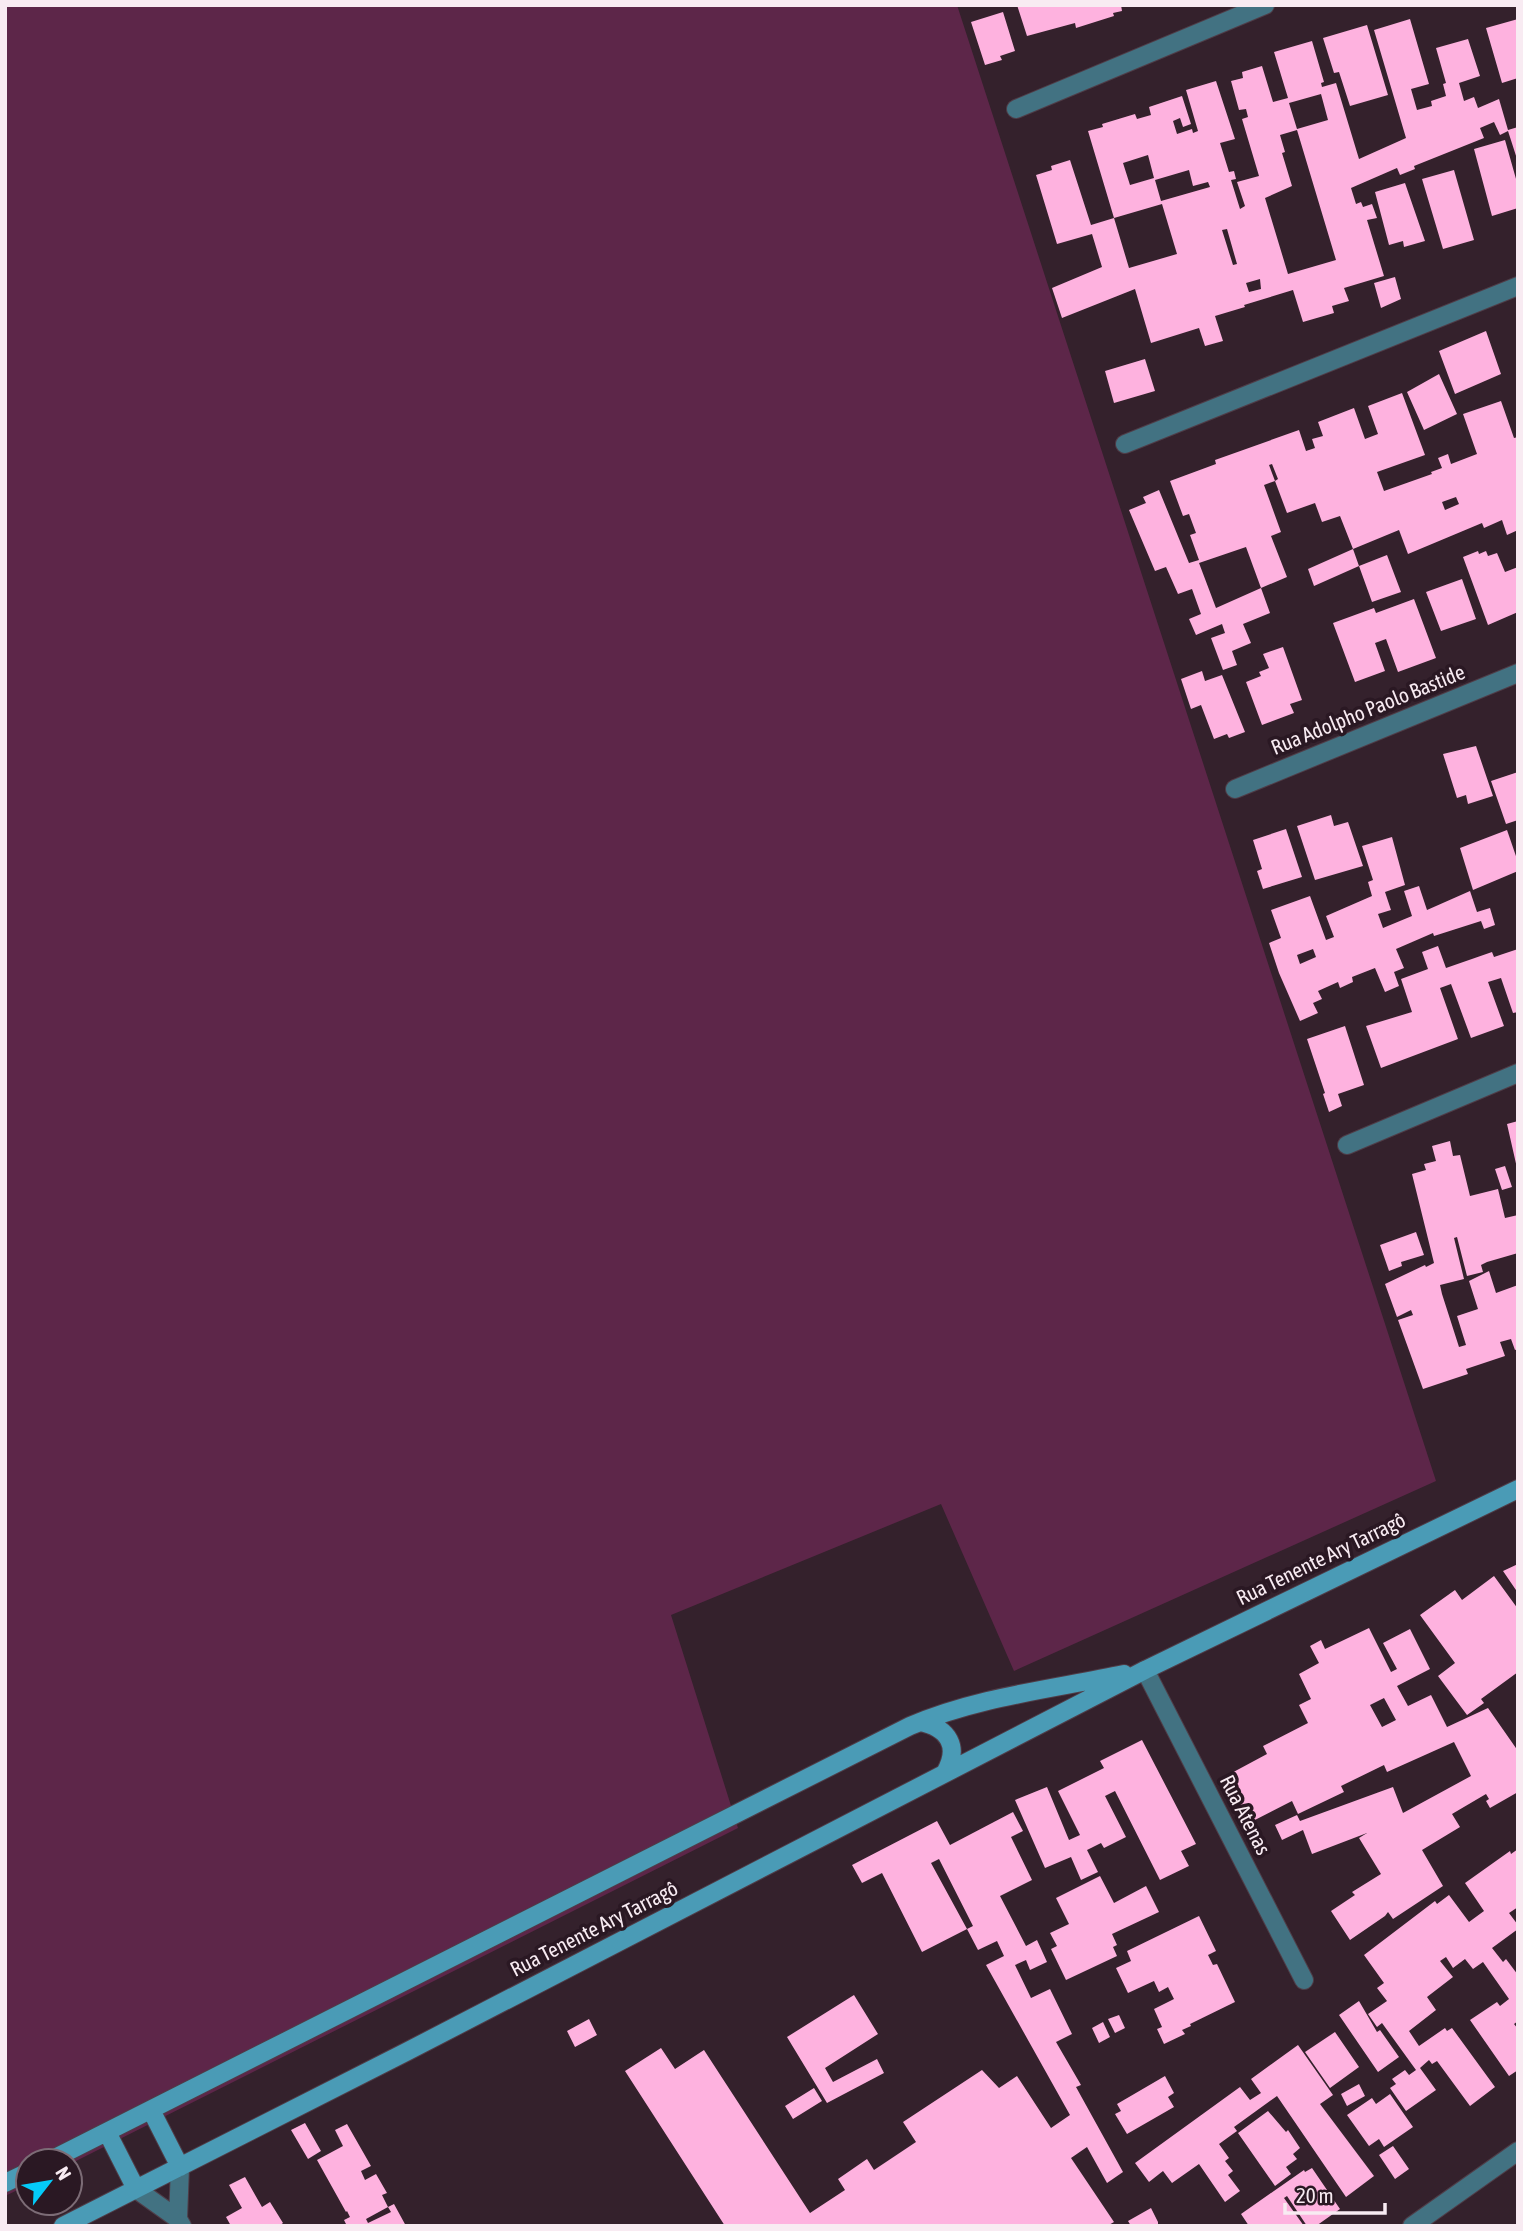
<svg xmlns="http://www.w3.org/2000/svg" width="1523" height="2231" font-family="'Asap Condensed',sans-serif">
<style>
.green{fill:#5d2649}
.building{fill:#feb2df;fill-rule:evenodd}
.lines{fill:none;stroke-linecap:round;stroke-linejoin:round}
.minor-casing{stroke:#4f3d48;stroke-width:20}
.secondary-casing{stroke:#4f3d48;stroke-width:20}
.minor{stroke:#427282;stroke-width:18}
.secondary{stroke:#4a9bb6;stroke-width:18}
.labels{text-anchor:middle;stroke-width:7;stroke-linejoin:round;paint-order:stroke}
.street-label{font-size:21px;fill:#f8ebf2;stroke:#2a1823}
</style>
<rect width="100%" height="100%" fill="#34212c"/>
<path class="green" d="M5,5H957L1436,1481L1014,1671L941,1504L671,1615L738,1828L70,2164V2161H28V2185L5,2196Z"/>
<path class="building" d="M1017,5H1121L1122,11L1113,13L1114,16L1076,28L1075,23L1027,36Z
M1003,12L1015,51L1000,56L1002,60L985,65L971,22Z
M1410,19L1429,84L1411,89L1417,110L1432,106L1431,101L1446,96L1443,84L1446,83L1436,48L1468,39L1480,76L1459,83L1464,101L1474,97L1478,108L1499,99L1508,130L1518,127V162L1508,131L1500,135L1494,122L1480,128L1484,138L1414,166L1415,169L1400,175L1397,168L1351,188L1356,204L1361,202L1363,207L1372,204L1377,218L1367,220L1384,276L1344,288L1349,301L1332,306L1334,313L1303,322L1293,290L1244,305L1245,307L1215,316L1223,341L1205,346L1199,328L1151,343L1135,289L1062,318L1052,288L1102,267L1092,234L1057,244L1036,175L1052,170L1051,166L1070,160L1091,225L1114,218L1129,268L1177,254L1162,204L1114,218L1088,131L1103,127L1102,124L1135,114L1137,119L1151,115L1149,107L1182,96L1191,124L1183,127L1180,118L1173,121L1177,134L1192,129L1193,133L1198,131L1186,90L1216,81L1235,139L1220,143L1229,172L1234,171L1236,179L1231,180L1240,209L1245,206L1237,182L1259,176L1242,119L1248,117L1246,109L1239,110L1231,81L1243,78L1242,72L1262,66L1273,102L1288,98L1274,52L1312,41L1324,82L1321,83L1322,87L1336,83L1359,159L1406,138L1374,30ZM1321,94L1328,120L1297,129L1289,103ZM1297,130L1336,260L1288,274L1265,198L1292,186L1282,153L1285,152L1280,135ZM1148,155L1154,178L1130,185L1123,163ZM1189,170L1193,186L1208,182L1210,187L1161,201L1155,180ZM1227,229L1237,264L1233,265L1222,230ZM1260,279L1261,289L1249,292L1246,283Z
M1518,19V78L1502,83L1486,28Z
M1367,25L1388,95L1350,106L1339,72L1334,73L1323,38Z
M1505,140L1518,186V208L1492,216L1474,149Z
M1454,170L1474,240L1443,249L1422,179Z
M1405,183L1425,241L1404,247L1403,241L1389,245L1375,192Z
M1395,277L1401,299L1381,308L1374,283Z
M1486,331L1501,374L1455,394L1439,351Z
M1145,359L1155,391L1114,403L1105,371Z
M1439,374L1457,414L1424,430L1407,392Z
M1402,393L1425,455L1377,472L1384,491L1432,474L1431,472L1442,468L1438,458L1448,454L1451,464L1477,454L1463,414L1501,401L1514,438L1518,437V530L1507,535L1502,520L1484,528L1482,523L1408,554L1399,530L1353,549L1340,516L1322,522L1315,503L1287,513L1275,481L1278,479L1272,464L1269,465L1275,481L1264,485L1281,532L1271,536L1287,577L1261,588L1246,547L1199,563L1216,608L1261,588L1270,613L1243,624L1251,643L1232,651L1237,665L1223,670L1211,638L1225,633L1222,624L1196,635L1189,619L1201,614L1192,589L1178,594L1166,567L1155,571L1129,510L1146,503L1143,497L1159,490L1189,563L1199,560L1190,535L1196,533L1189,514L1183,516L1170,481L1216,464L1215,460L1299,430L1306,451L1315,448L1312,439L1323,436L1318,422L1354,408L1365,439L1378,434L1368,406ZM1456,497L1459,504L1445,510L1442,502Z
M1353,549L1359,566L1314,586L1308,569Z
M1478,551L1479,554L1486,551L1488,556L1497,553L1505,572L1518,567V612L1488,625L1463,557Z
M1387,555L1401,592L1372,602L1359,566Z
M1462,579L1476,619L1441,631L1426,592Z
M1414,599L1436,658L1398,672L1386,639L1375,643L1385,671L1355,682L1333,623L1374,608L1376,613Z
M1283,647L1302,700L1290,704L1294,713L1262,725L1246,682L1261,676L1259,672L1269,668L1263,654Z
M1202,671L1205,681L1222,675L1245,732L1229,738L1227,734L1214,739L1201,705L1191,709L1181,679Z
M1476,746L1493,796L1468,804L1466,795L1457,798L1443,754Z
M1518,772V820L1506,824L1491,781Z
M1331,815L1334,826L1348,822L1363,866L1315,880L1297,826Z
M1286,829L1302,877L1263,889L1257,871L1262,869L1253,840Z
M1507,830L1518,862V871L1473,890L1460,848Z
M1392,837L1405,885L1385,892L1391,910L1378,914L1383,928L1412,916L1404,891L1419,886L1427,910L1470,891L1477,912L1490,908L1495,925L1484,929L1481,921L1434,936L1433,933L1396,949L1404,968L1394,972L1399,986L1385,992L1375,968L1352,977L1353,982L1340,988L1338,982L1318,991L1322,999L1313,1003L1318,1013L1300,1021L1279,973L1269,943L1281,938L1271,910L1310,896L1326,940L1334,937L1326,916L1372,896L1368,882L1373,880L1362,846ZM1313,949L1316,957L1300,964L1297,955Z
M1438,946L1446,968L1492,952L1494,957L1518,949V1012L1513,1013L1501,978L1488,982L1504,1026L1471,1038L1451,984L1440,988L1458,1039L1381,1068L1366,1026L1412,1012L1401,979L1428,969L1422,952Z
M1345,1026L1364,1085L1338,1094L1342,1106L1329,1112L1323,1094L1325,1093L1307,1039Z
M1518,1121V1168H1517L1507,1124Z
M1450,1141L1453,1156L1460,1155L1470,1196L1498,1189L1505,1218L1518,1215V1253L1487,1262L1481,1265L1483,1272L1467,1276L1457,1237L1454,1238L1464,1279L1440,1285L1442,1294L1459,1347L1466,1345L1457,1316L1478,1309L1469,1281L1489,1271L1496,1293L1518,1285V1349L1515,1350L1511,1339L1500,1342L1505,1356L1466,1369L1468,1374L1423,1389L1398,1320L1413,1315L1411,1310L1397,1317L1385,1284L1425,1265L1426,1267L1434,1263L1412,1174L1426,1170L1424,1164L1436,1161L1432,1146Z
M1505,1166L1512,1187L1502,1190L1495,1169Z
M1416,1232L1424,1255L1401,1262L1402,1266L1389,1271L1380,1245Z
M1518,1564V1593L1503,1571Z
M1494,1576L1518,1609V1672L1481,1699L1484,1703L1467,1715L1438,1676L1455,1663L1420,1615L1455,1590L1462,1600Z
M1369,1628L1391,1672L1397,1669L1383,1643L1410,1629L1430,1669L1397,1686L1408,1706L1431,1695L1447,1727L1488,1708L1518,1751V1792L1490,1808L1486,1801L1489,1799L1486,1794L1452,1814L1460,1827L1422,1850L1443,1886L1393,1919L1388,1912L1385,1916L1350,1940L1331,1911L1355,1895L1352,1892L1381,1874L1359,1838L1367,1833L1312,1854L1303,1830L1282,1840L1275,1825L1297,1815L1300,1821L1393,1787L1403,1813L1471,1776L1454,1742L1387,1772L1384,1765L1341,1786L1344,1792L1300,1813L1298,1814L1292,1801L1249,1823L1226,1776L1267,1754L1263,1746L1308,1723L1299,1705L1311,1699L1299,1674L1319,1663L1310,1646L1321,1640L1325,1649ZM1384,1698L1396,1720L1382,1727L1370,1705Z
M1142,1740L1196,1844L1181,1851L1189,1866L1160,1880L1115,1791L1105,1796L1126,1837L1104,1848L1101,1843L1087,1850L1098,1872L1081,1880L1071,1857L1045,1868L1015,1800L1047,1787L1069,1840L1080,1835L1058,1791L1104,1768L1100,1761Z
M1013,1812L1023,1831L1011,1837L1032,1880L1000,1896L1026,1946L1037,1940L1047,1962L1030,1970L1026,1960L1015,1965L1031,1998L1050,1989L1072,2034L1056,2042L1081,2085L1076,2087L1123,2172L1107,2183L1087,2147L1071,2158L1114,2222L1107,2226H725L625,2071L661,2048L675,2069L704,2050L810,2213L845,2190L838,2179L867,2159L874,2170L916,2142L903,2122L982,2070L999,2088L1017,2076L1051,2128L1070,2115L986,1965L1004,1956L997,1941L978,1950L967,1929L922,1952L882,1873L862,1883L852,1865L937,1821L950,1845ZM939,1859L973,1926L967,1929L931,1863Z
M1518,1849V1907L1509,1913L1518,1925V1929L1492,1948L1503,1962L1506,1959L1518,1975V2021L1514,2024L1518,2029V2070L1509,2076L1470,2020L1497,2002L1500,2006L1509,1999L1483,1962L1473,1969L1465,1959L1453,1968L1446,1957L1440,1961L1453,1977L1427,1997L1436,2010L1409,2031L1419,2046L1445,2028L1447,2031L1452,2028L1495,2087L1470,2106L1437,2061L1432,2064L1429,2060L1420,2068L1436,2090L1406,2111L1390,2088L1396,2084L1392,2079L1405,2070L1409,2075L1416,2070L1382,2023L1377,2027L1368,2014L1387,2001L1377,1988L1384,1983L1364,1955L1435,1901L1437,1904L1449,1895L1469,1922L1484,1911L1465,1883L1510,1851L1511,1854Z
M1100,1876L1114,1903L1146,1886L1159,1912L1112,1934L1117,1945L1113,1947L1117,1956L1066,1980L1051,1949L1057,1946L1050,1933L1069,1924L1056,1898Z
M1199,1916L1216,1951L1208,1955L1213,1965L1217,1964L1235,2002L1190,2024L1191,2026L1182,2030L1185,2034L1164,2044L1157,2029L1162,2027L1154,2009L1174,1999L1168,1987L1159,1992L1154,1981L1128,1993L1116,1968L1131,1961L1127,1951Z
M854,1995L878,2034L825,2068L833,2082L877,2059L884,2073L827,2103L787,2037Z
M1359,2001L1377,2032L1380,2030L1399,2057L1378,2072L1339,2015Z
M1119,2015L1125,2028L1115,2033L1108,2019Z
M589,2019L597,2035L575,2047L567,2031Z
M1103,2022L1110,2037L1099,2043L1092,2028Z
M1335,2032L1359,2067L1330,2088L1305,2052Z
M1298,2045L1333,2095L1320,2104L1374,2176L1346,2197L1277,2096L1234,2127L1237,2131L1219,2144L1229,2158L1225,2161L1233,2171L1228,2175L1240,2191L1225,2202L1199,2164L1172,2183L1163,2171L1149,2182L1135,2163L1240,2087L1250,2100L1261,2093L1251,2079Z
M1165,2076L1174,2093L1168,2097L1174,2107L1127,2134L1115,2114L1121,2111L1117,2104Z
M1359,2084L1365,2096L1347,2106L1341,2094Z
M814,2088L822,2101L793,2119L785,2106Z
M1390,2094L1413,2127L1384,2147L1379,2139L1369,2146L1347,2115L1372,2098L1376,2104Z
M1268,2111L1286,2132L1288,2130L1300,2148L1293,2154L1297,2159L1286,2167L1291,2174L1275,2186L1238,2133Z
M305,2123L321,2151L308,2159L291,2130Z
M347,2124L371,2166L361,2171L365,2180L376,2174L387,2193L382,2195L388,2207L366,2219L368,2223L391,2212L388,2207L394,2204L406,2226H347L344,2220L350,2217L347,2211L346,2212L317,2160L343,2146L335,2130Z
M1393,2146L1409,2169L1395,2179L1379,2155Z
M1312,2168L1340,2209L1316,2226H1307L1287,2196L1284,2198L1304,2226H1249L1241,2214L1304,2170L1305,2172Z
M245,2177L262,2207L270,2202L283,2223L279,2226H231L226,2217L242,2208L229,2185Z
M1151,2208L1158,2222V2226H1131L1128,2221Z"/>
<g class="lines">
<defs>
<path id="minor" d="M1016,109L1265,5
M1125,444L1518,286
M1235,789L1518,673
M1347,1145L1518,1073
M1145,1670L1304,1980
M136,2189L178,2219L182,2226
M178,2219L180,2167
M1412,2226L1518,2151"/>
<path id="secondary" d="M920,1722C949,1728 960,1747 945,1773
M151,2110L180,2167
M107,2132L136,2189
M49,2161L910,1726C977,1697 1053,1689 1124,1674
M5,2183L28,2172
M63,2226L406,2052L1145,1670L1518,1489"/>
</defs>
<use href="#minor" class="minor-casing"/>
<use href="#secondary" class="secondary-casing"/>
<use href="#minor" class="minor"/>
<use href="#secondary" class="secondary"/>
</g>
<g class="labels">
<g class="street-label">
<text transform="translate(1368 710) rotate(-22)" y="7">Rua Adolpho Paolo Bastide</text>
<text transform="translate(1321 1559) rotate(-26)" y="7">Rua Tenente Ary Tarragô</text>
<text transform="translate(1245 1815) rotate(63)" y="7">Rua Atenas</text>
<text transform="translate(594 1929) rotate(-27)" y="7">Rua Tenente Ary Tarragô</text>
</g>
</g>
<rect width="1523" height="2231" fill="none" stroke="#f8ebf2" stroke-width="14"/>
<g transform="translate(49 2182) rotate(59)"><circle r="33" fill="#2a1823" stroke="#7c6c76" stroke-width="2"/>
<path d="M0-5L12 26L0 18L-12 26Z" fill="#04cbf9"/>
<text y="-10" font-size="19" font-weight="bold" text-anchor="middle" fill="#f8ebf2">N</text>
</g>
<path d="M1285 2203v10h100v-10" fill="none" stroke="#f8ebf2" stroke-width="3.5"/>
<text x="1296" y="2203" font-size="21" fill="#f8ebf2" stroke="#2a1823" stroke-width="5" paint-order="stroke">20 m</text>
</svg>
